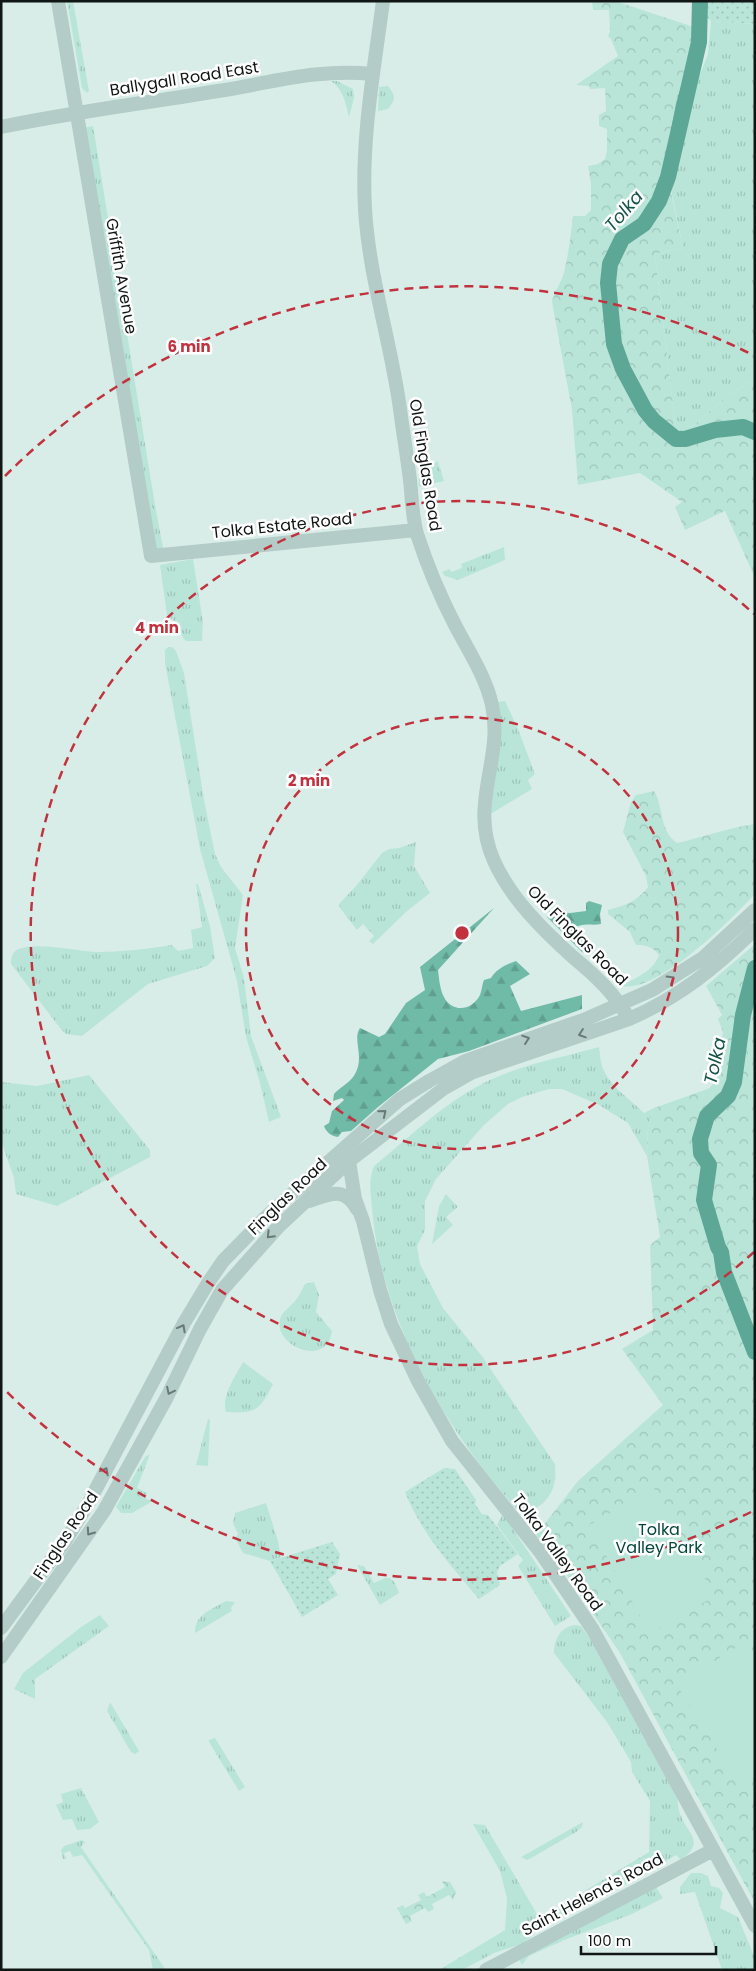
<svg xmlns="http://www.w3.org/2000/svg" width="756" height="1971" font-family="Poppins,sans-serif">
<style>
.grass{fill:url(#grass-tufts)}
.forest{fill:url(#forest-firs)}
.park{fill:url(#park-crowns)}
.garden{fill:url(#garden-dots)}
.pitch{fill:#b9e5d9}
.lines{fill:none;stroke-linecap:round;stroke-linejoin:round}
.river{stroke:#5da796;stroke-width:16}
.secondary{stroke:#b3ccc7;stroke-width:14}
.oneway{stroke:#697a76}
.ring{fill:none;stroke:#c2323e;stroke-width:2.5;stroke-dasharray:9 6}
.labels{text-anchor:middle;stroke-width:5;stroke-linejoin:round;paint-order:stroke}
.street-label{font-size:16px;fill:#0f1614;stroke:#fff}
.park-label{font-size:16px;fill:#02483c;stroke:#fff}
.water-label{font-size:18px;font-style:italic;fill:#155448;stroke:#fff}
.centre{fill:#c2323e;stroke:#fff;stroke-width:2.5}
.ring-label{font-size:15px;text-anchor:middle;font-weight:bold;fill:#c2323e;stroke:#fff;stroke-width:5;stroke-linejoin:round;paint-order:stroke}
</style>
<defs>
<pattern id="grass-tufts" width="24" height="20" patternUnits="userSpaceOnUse" patternTransform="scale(1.25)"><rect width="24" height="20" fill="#b9e5d9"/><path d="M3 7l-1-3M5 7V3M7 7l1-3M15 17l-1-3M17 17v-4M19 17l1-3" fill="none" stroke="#9ec4b9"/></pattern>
<pattern id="forest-firs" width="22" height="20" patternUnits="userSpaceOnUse" patternTransform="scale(1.25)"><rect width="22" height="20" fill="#70baa8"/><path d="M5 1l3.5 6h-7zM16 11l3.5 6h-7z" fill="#609f90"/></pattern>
<pattern id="park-crowns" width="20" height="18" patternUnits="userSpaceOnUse" patternTransform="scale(1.25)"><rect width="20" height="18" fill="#b9e5d9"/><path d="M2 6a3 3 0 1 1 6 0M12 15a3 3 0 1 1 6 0" fill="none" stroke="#9ec4b9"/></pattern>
<pattern id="garden-dots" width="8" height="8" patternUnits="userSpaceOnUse" patternTransform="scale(1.25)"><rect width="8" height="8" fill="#b9e5d9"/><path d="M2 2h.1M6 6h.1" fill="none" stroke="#9ec4b9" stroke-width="1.8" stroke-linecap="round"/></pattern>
</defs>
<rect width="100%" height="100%" fill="#d9ede8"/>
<path class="grass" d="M67,1H73L89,91L87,93L82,88Z
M711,21L755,24V379L732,392L693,426L684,428L675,422L655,254L683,248L671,190L687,108L708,54Z
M331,81H337L353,89L354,98L349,117C346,104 343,89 331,81Z
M388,86C396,96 396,99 388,109L378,111L379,87Z
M93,126L156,511L164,552L151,554L82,128Z
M438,461L444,481L419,487C417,472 427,467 438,461Z
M504,547L505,560L458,580L445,576L442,572L450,569L451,572L462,568L461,564Z
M193,559L203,622L202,641H186L183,638L178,624L167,615L160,565Z
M168,647H172L176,651L184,673L204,800L215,854L221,867L243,895L235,948L244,978L251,1036L281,1117L269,1122L260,1083L246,1037L237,981L200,849L165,663V650Z
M505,701L518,729L535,774L528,780L532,789L484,818L492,703Z
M416,842L414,866L430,893L406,912L373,944L369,941L374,936L363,924L357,930L340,908L339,904L356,886L382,853L389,849L399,848Z
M196,884H198L210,926L215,958L207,966L148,984L82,1036L66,1034L60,1028L11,964C11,958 12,951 19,949C37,942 75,951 96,952C122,952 147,949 172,945L178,951L193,948L191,930L202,927Z
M599,1047C600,1053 600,1060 602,1066C609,1086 629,1098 644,1113L654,1108L648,1127L647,1156L628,1123L599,1105L569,1092L562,1089H549L522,1097L508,1104L484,1125L436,1179L425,1201V1230L417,1246L420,1264L443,1308L481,1355L555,1464C555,1469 556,1475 555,1480C552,1500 535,1516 515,1508C501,1490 485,1473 472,1454C422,1384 383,1305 373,1219C372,1202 367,1182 374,1166C409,1138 441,1105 482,1084C518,1065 560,1058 599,1047Z
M89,1075L150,1150V1157L57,1206L16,1194L14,1178L1,1141V1082L37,1086Z
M446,1194L458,1207L446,1217L453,1225L432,1244L439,1206Z
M314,1282L319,1295L316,1312L332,1331C331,1335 330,1340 328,1343C313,1363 274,1342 280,1319C282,1312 290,1307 295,1301C299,1296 302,1290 305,1284Z
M243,1362L273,1384C260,1410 256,1414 226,1412C221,1396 236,1375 243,1362Z
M208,1419L210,1420L208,1466L196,1465Z
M150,1454L137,1488L147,1493L146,1499L153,1501L132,1513H121L116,1507L145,1457Z
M266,1503L278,1541L281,1557L270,1561L243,1553L235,1538L238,1534L233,1523L235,1513Z
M503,1514L571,1616L555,1626L518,1566L523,1560L497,1525Z
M357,1565L364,1566L374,1583L385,1578H390L395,1583L399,1593L380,1605Z
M226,1601L235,1602L231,1608L232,1611L195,1633C194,1615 212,1609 226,1601Z
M100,1615L109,1626L35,1679V1699L14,1689L23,1673L81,1627Z
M575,1625L581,1626L593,1643L677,1796C678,1802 678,1810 681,1816C688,1834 706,1842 681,1860L676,1855L638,1878L564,1915L556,1912L561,1905L649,1852L650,1801L632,1772L631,1762L607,1722L554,1653C554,1640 560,1627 575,1625Z
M110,1702L139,1751L135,1754L131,1752L107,1711Z
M215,1738L245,1787L239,1791L209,1742V1740Z
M81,1788L99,1822L90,1829L77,1830L72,1819L63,1820L56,1805L63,1802L61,1794Z
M583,1822L582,1827L576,1832L533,1857L527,1860L521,1857Z
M473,1824L485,1825L537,1914V1926L531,1937L522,1944L494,1953L462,1970H439L505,1930L507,1898L500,1871Z
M82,1840L85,1842L81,1847L166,1970H153L149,1950L82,1855L73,1857L70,1851L64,1853L66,1859H63L61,1850L64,1846Z
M691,1873H701L708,1876L711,1886L719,1888L723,1893L720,1908L738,1917L755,1958V1970H722L695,1892L680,1894V1887Z
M656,1887L663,1898L632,1914L562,1941L529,1956L522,1965L518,1958Z"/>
<path class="forest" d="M613,9L697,31L696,48L667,176L657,201Z
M589,901L602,905L600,914L601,924C591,926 584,922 574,928L576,938L582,939L588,947L587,954L582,952L547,917L549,911L570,913L586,911V903Z
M494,908L438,970C439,978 440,990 444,997C452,1013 472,1011 480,995C482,990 482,984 484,980L491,978C496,969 507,964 516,961L530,974L510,986L521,1011L582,995V1009L469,1051L438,1059L378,1107L351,1131L342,1132L338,1137C331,1136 326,1132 324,1126L329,1123L332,1111L344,1100L342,1098L333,1101L334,1094C340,1087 350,1083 355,1074C365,1057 352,1039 360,1028L379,1037L385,1034L406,1003L425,990L420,967Z"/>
<path class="park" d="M592,1H615L694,27L687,68L676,103L663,173L658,189L671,193L683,248L655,254L675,422L684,427L693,426L732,392L755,379V578L725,511L685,530L675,507L682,502L640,473L578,485L572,410L552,302C554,291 563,281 565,268C569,251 571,233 573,216H585L591,210V184L588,166L598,164L605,159L607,150V129L599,126V115L606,111L605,88L590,89L589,86L576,85L618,56L611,39L608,36L610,31L609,10H593Z
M654,791C664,807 659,831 677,843C703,837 728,828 755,824V894C731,920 657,994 621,986C635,978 654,971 659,955C653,947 646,945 636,945L630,932L608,914V910C626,905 636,902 648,887L646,876L623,832L631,802L636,795Z
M755,944V1903L620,1653L566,1574L536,1535L578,1481L663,1405L622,1349L653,1330L650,1245L660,1237L647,1156L648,1127L654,1108L710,1088L717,1077L723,1032L718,1019L722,1015L706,986Z
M442,1881L450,1882L456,1892L453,1900L449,1895L432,1904L434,1909L428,1912L425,1908L410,1916L412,1921L406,1924L397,1908L403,1905L405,1908L421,1900L418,1895L424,1892L427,1897L445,1887Z"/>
<path class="garden" d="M704,1H755V24L711,21L704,15Z
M444,1468L455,1469L476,1500L475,1504L482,1514L488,1515L518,1554L500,1566L497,1572L500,1585L479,1599C451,1566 421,1533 405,1492Z
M332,1542L340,1554L336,1574L328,1579L338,1595L302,1617L270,1561Z"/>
<path class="pitch" d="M654,1488L715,1596L650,1633L589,1525Z
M740,1645L755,1668V1775L739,1784L677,1685Z"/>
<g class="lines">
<path class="river" d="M700,1L699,42L668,177L659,201L644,224L622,239L610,264L608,283L614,344L623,369L645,410L654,421L676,439H685L715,430L743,427L755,432
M755,968L743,1015L734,1082L728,1096L707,1116L700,1139L701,1153L709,1165L704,1200L718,1247L721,1252L724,1272L755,1352"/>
<path class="secondary" d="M58,1L151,556L416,530
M383,1C374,70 361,139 365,209C369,277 391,342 400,409C403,432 407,456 410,480C412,497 412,517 417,534C427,565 440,596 455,625C468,650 486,677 492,705C504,760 468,803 494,861C511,899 544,931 574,958C596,976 615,994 629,1019
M1,127C73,112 146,103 218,91C270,83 320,68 372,74
M349,1161L355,1199L363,1221L380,1290L391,1324L418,1381L452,1441L541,1553L593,1630L755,1926
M309,1201C330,1194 344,1186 357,1209
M1,1628L66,1540L89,1502L184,1323L208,1283L223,1261L267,1216L400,1099L429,1081L465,1061L586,1019L652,990L703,958L755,910
M1,1657L104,1511L167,1397L200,1329L222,1290L279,1226L349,1161L443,1089L473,1072L629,1019C678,998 717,967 755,929
M486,1970L713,1850"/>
</g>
<defs><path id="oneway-chevron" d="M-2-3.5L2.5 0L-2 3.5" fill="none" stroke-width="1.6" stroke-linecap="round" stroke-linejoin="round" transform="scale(1.25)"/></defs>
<g class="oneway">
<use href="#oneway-chevron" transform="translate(671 979) rotate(-31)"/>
<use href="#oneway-chevron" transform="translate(582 1034) rotate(161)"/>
<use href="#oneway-chevron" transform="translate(526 1039) rotate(-19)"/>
<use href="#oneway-chevron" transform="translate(383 1113) rotate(-40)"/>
<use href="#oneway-chevron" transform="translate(270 1235) rotate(134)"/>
<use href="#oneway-chevron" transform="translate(182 1328) rotate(-61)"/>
<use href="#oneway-chevron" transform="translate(170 1391) rotate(116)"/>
<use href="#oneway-chevron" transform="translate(105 1471) rotate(-62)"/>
<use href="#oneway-chevron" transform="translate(90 1532) rotate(125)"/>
</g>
<g class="ring">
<circle cx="462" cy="933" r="216"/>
<path d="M754 1252A432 432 0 1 1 754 614"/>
<path d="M751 1512A647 647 0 0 1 5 1390M5 476A647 647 0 0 1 751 354"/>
</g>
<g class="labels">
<g class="street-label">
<text transform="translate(184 78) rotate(-9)" y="6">Ballygall Road East</text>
<text transform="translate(122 276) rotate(80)" y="6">Griffith Avenue</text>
<text transform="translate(426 465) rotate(81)" y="6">Old Finglas Road</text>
<text transform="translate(282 525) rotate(-6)" y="6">Tolka Estate Road</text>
<text transform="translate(578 935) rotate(45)" y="6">Old Finglas Road</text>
<text transform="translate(287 1196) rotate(-44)" y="6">Finglas Road</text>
<text transform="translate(65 1535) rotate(-56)" y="6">Finglas Road</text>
<text transform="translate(558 1552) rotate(54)" y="6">Tolka Valley Road</text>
<text transform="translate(592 1894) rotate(-28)" y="6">Saint Helena's Road</text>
</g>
<g class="park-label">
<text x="659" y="1535">Tolka<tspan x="659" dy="18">Valley Park</tspan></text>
</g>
<g class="water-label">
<text transform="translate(624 211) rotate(-49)" y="6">Tolka</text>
<text transform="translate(715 1061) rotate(-78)" y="6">Tolka</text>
</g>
</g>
<circle cx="462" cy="933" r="8" class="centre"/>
<g class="ring-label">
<text x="189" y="352">6 min</text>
<text x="157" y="633">4 min</text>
<text x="309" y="786">2 min</text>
</g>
<rect width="756" height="1971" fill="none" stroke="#0f1614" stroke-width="5"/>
<path d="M581 1946v8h135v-8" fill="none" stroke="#0f1614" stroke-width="2.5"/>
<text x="588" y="1946" font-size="15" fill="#0f1614" stroke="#ffffff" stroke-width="4" paint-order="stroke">100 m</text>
</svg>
